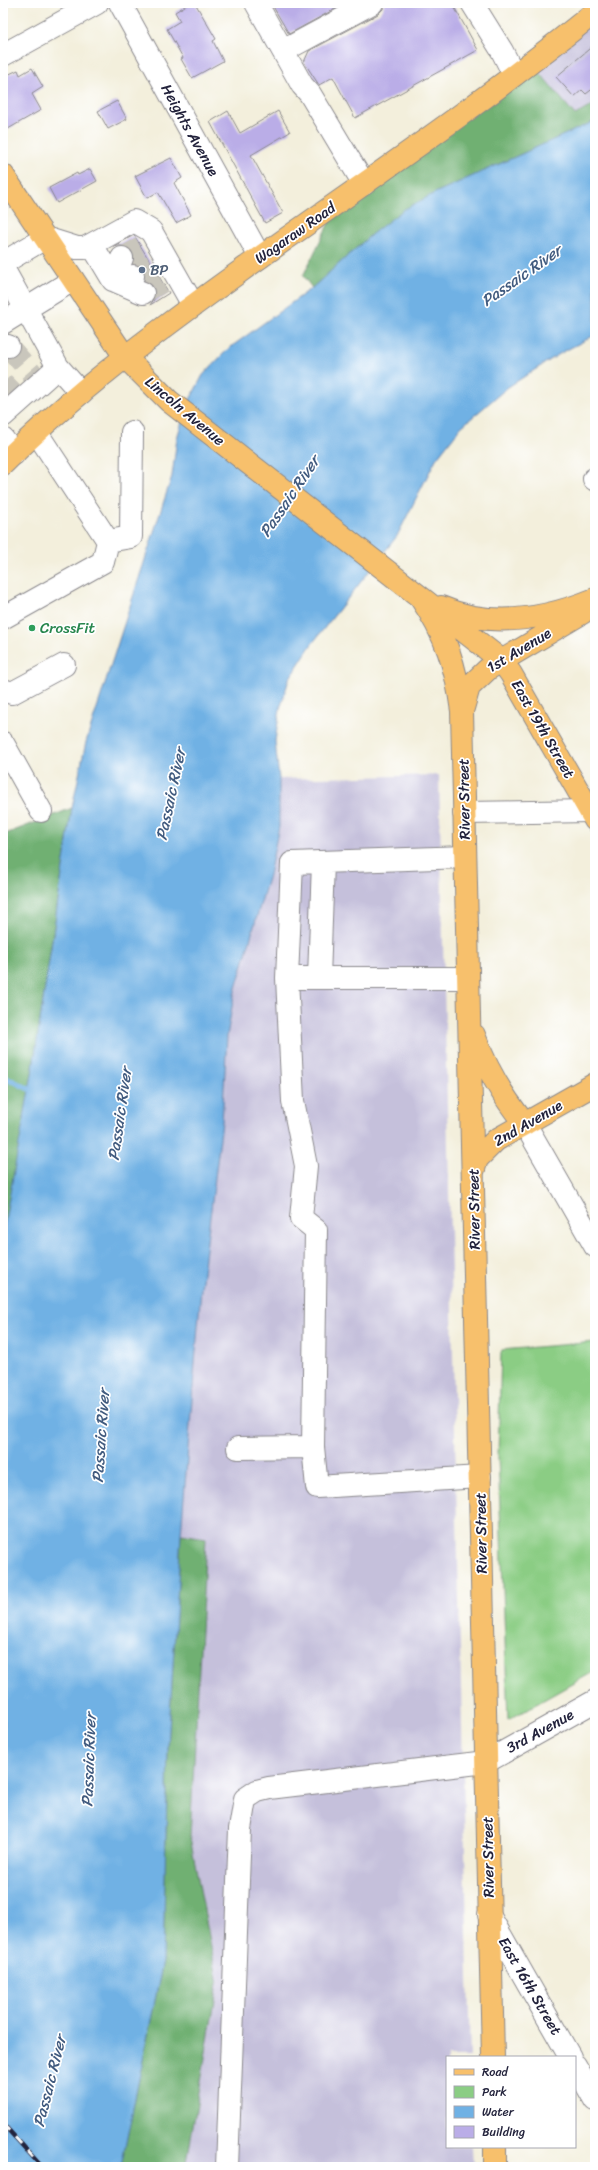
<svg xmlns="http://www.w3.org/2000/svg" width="598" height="2170" font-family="Sriracha,sans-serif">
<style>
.industrial{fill:#c5c0db}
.green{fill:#8bcd84;stroke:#567860}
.forest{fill:#70b072;stroke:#496956}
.water{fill:#70b1e4;stroke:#496a90}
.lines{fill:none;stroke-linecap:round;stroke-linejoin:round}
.stream{stroke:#70b1e4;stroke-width:5.5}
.building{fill:#baade7}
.minor-tunnel{stroke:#c9c6bc;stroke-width:22;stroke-dasharray:22 11;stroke-linecap:butt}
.minor-casing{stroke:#8a888c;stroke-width:24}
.major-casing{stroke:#8a888c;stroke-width:24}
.minor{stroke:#fff;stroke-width:22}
.major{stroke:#f7c06c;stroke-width:22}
.rail-casing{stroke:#22223b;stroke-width:4.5}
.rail{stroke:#fff;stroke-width:3;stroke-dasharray:9;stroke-linecap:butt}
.service-dot{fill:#5c6f8a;stroke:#fff;stroke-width:1.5}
.leisure-dot{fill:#2e9e5b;stroke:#fff;stroke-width:1.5}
.labels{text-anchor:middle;stroke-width:3.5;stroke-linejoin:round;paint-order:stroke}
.street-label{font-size:15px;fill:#22223b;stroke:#fff}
.service-label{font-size:15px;fill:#4e5e75;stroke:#fff;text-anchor:start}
.leisure-label{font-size:15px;fill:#27864d;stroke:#fff;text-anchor:start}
.water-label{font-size:16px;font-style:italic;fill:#415b7f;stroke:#fff}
</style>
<rect width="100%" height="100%" fill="#fff"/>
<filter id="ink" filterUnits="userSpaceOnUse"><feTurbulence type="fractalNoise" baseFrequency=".025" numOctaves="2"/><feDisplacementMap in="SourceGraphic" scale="8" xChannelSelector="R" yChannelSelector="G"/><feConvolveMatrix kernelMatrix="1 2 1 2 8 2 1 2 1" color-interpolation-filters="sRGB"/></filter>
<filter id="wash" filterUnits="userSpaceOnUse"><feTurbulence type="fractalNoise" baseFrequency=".012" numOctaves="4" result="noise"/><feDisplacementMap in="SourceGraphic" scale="16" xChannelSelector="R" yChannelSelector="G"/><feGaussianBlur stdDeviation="0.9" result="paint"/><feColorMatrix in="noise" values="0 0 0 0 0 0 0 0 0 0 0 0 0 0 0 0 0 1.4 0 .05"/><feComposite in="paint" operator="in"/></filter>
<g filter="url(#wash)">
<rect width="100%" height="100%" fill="#f3efdc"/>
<path class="industrial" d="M595,12V104L575,115L531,62Z
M439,775L470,2057H447V2147H472L473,2167H186L218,1983L190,1837L206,1538L181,1534L201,1289L222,1122L227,1036L234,995L279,827V779Z"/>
<path class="green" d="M595,1342V1671L508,1720L498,1456L501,1350Z"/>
<path class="forest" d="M531,62L575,115L595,104V121L437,192L372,234L312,288L303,276L339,202Z
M72,808L32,1074L3,1238V835Z
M181,1534L206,1538L190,1837L218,1983L186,2167H121L163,1961L168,1747Z"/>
<path class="water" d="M595,121V335L561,353L508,387L461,427L436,459L397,536L311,645L289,679L280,709L275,741L279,779V827L269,875L234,995L227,1036L222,1122L201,1289L181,1534L168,1747L163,1961L121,2167H3V1238L5,1220L32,1074L72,808L86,742L172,476L177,438L187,405L203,375L228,349L312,288L372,234L403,210L437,192Z"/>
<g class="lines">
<path class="stream" d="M3,1076L29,1089"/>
</g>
<g id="blocks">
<path class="building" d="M190,3H195L216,39L213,41L223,61L192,78L181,59L183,58L167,29L180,21L175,12Z
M271,3H346L289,34Z
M384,3H452L478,50L355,118L333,77L319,85L304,62L309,51L378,14L383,9Z
M595,44V87L586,94L582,90L574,97L556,77Z
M32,68L43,87L32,94L41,110L8,129L3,120V77L18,70L20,75Z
M117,101L127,119L108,129L98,111Z
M228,111L240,133L278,111L290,132L251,155L283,213L265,223L210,122Z
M171,158L182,178L174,183L191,215L176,223L158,192L147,198L135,176Z
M90,169L97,181L57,203L49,188L77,173L78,175Z
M134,235L169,293L150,305L155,298V291L153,285L145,280V274L143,268L133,264L134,257L132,251L126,246H114Z"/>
</g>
</g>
<g filter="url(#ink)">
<use href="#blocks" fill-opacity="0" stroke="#8a888c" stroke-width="1"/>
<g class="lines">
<path class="minor-tunnel" d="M122,258L141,248
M133,276L152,265
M143,293L162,282
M8,346L33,375
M3,383L14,394"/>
<defs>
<path id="minor" d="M120,3L260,257
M256,3L302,85L310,94L364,184
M472,3L502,51L514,75
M283,51L372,3
M3,55L97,3
M92,245L113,280L122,258
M3,263L45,238L77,248H85L134,221L151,231L193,305
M3,268L58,367L81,393
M133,276L113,280L143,293
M3,323L73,280
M3,345L8,346
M3,416L58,367
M3,439L14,454
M594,479H595
M108,541L131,537L132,432
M3,618L103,562L108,541L37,433
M3,690L12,693L64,665
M3,743L41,811
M464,813L590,811
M287,978L292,863L465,857
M319,978L323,862
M525,1124L595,1246
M313,1447L317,1487L480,1477
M238,1448L313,1447L316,1230L301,1218L306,1166L293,1101L287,978H467
M489,1915L570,2057
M575,2065L595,2100
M227,2167L240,1829L245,1799L257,1791L269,1788L486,1762L595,1701"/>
<path id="major" d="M3,175L125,357L169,401L501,660L511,674L595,820
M3,464C75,392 156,332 238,273C358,187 481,105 595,12
M420,597C446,635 456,666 462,711L493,2057
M441,607C491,629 546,619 595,599
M463,708L469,687L488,669L582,613
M474,1035C486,1068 503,1097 525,1124
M473,1172L477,1159L496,1140L595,1084
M495,2147V2167"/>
</defs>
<use href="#minor" class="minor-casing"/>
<use href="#major" class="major-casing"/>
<use href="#minor" class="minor"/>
<use href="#major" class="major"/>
<defs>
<path id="rail" d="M3,2124L42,2167"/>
</defs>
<use href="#rail" class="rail-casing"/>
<use href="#rail" class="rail"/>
</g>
</g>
<circle class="service-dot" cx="142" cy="270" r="4"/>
<circle class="leisure-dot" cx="32" cy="628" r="4"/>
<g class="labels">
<g class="street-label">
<text transform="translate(190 130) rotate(61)" y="5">Heights Avenue</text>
<text transform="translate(295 233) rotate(-35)" y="5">Wagaraw Road</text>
<text transform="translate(185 411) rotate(40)" y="5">Lincoln Avenue</text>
<text transform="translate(519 650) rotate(-31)" y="5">1st Avenue</text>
<text transform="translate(543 729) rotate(60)" y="5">East 19th Street</text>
<text transform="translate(464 799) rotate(-91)" y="5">River Street</text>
<text transform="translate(528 1123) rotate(-30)" y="5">2nd Avenue</text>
<text transform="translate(474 1209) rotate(-91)" y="5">River Street</text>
<text transform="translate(481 1533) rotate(-91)" y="5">River Street</text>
<text transform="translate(540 1731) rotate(-29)" y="5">3rd Avenue</text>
<text transform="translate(488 1857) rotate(-91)" y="5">River Street</text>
<text transform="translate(530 1986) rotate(60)" y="5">East 16th Street</text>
</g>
<g class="service-label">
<text x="150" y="275">BP</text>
</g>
<g class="leisure-label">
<text x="40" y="633">CrossFit</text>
</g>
<g class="water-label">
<text transform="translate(521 275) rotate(-35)" y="6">Passaic River</text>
<text transform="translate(289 496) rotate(-56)" y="6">Passaic River</text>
<text transform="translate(170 794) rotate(-78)" y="6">Passaic River</text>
<text transform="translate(119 1114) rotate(-82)" y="6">Passaic River</text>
<text transform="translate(100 1436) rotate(-86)" y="6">Passaic River</text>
<text transform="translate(88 1760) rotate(-88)" y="6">Passaic River</text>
<text transform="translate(49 2081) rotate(-76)" y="6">Passaic River</text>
</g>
</g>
<rect width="598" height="2170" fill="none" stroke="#fff" stroke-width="16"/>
<rect x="446" y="2056" width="130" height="92" fill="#ffffff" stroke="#a7a7b1"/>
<rect x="454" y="2069" width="20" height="6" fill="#f7c06c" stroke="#a7a7b1"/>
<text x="482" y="2076" font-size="12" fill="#22223b">Road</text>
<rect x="454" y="2086" width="20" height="12" fill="#8bcd84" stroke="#a7a7b1"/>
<text x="482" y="2096" font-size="12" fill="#22223b">Park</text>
<rect x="454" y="2106" width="20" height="12" fill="#70b1e4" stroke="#a7a7b1"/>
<text x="482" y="2116" font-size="12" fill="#22223b">Water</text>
<rect x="454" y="2126" width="20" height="12" fill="#baade7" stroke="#a7a7b1"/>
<text x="482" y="2136" font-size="12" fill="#22223b">Building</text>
</svg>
